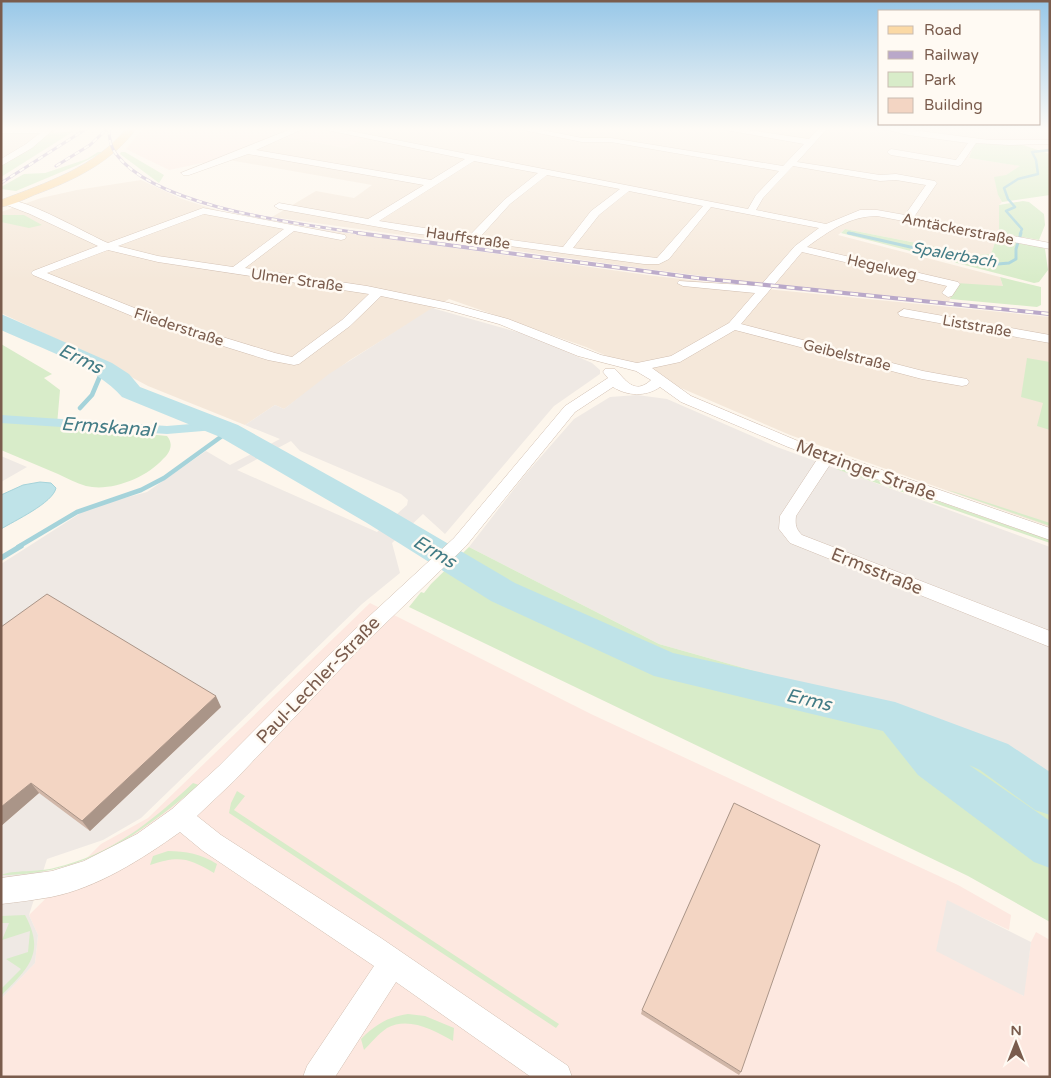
<svg xmlns="http://www.w3.org/2000/svg" width="1051" height="1078" font-family="'Varela Round',sans-serif">
<style>
.residential{fill:#f5e8da}
.commercial{fill:#fde8e0}
.industrial{fill:#efe9e4;fill-rule:evenodd}
.green{fill:#d8ecc9}
.water{fill:#bfe3e8;stroke:#a5d3da}
.lines{fill:none;stroke-linecap:round;stroke-linejoin:round}
.stream-far3{stroke:#a5d3da;stroke-width:2.5}
.stream-far2{stroke:#a5d3da;stroke-width:3}
.stream-far1{stroke:#a5d3da;stroke-width:4.5}
.stream{stroke:#a5d3da;stroke-width:5.5}
.canal{fill:#bfe3e8;fill-rule:evenodd}
.river{fill:#bfe3e8;fill-rule:evenodd}
.minor-casing{stroke:#d1beb0;stroke-width:1}
.major-casing{stroke:#dad1cd;stroke-width:1}
.minor{fill:#fff;fill-rule:evenodd}
.major{fill:#fbd9a5;fill-rule:evenodd}
.rail-far1-casing{stroke:#b9a8c9;stroke-width:3}
.rail-casing{stroke:#b9a8c9;stroke-width:4}
.rail-far1{stroke:#fffaf3;stroke-width:2;stroke-dasharray:5.5;stroke-linecap:butt}
.rail{stroke:#fffaf3;stroke-width:2.5;stroke-dasharray:8;stroke-linecap:butt}
.wall{fill:#d1b7a8}
.shaded-wall{fill:#aa9588}
.building{fill:#f3d5c3;stroke:#aa9588}
.labels{text-anchor:middle;stroke-width:5;stroke-linejoin:round;paint-order:stroke}
.far-street-label{font-size:15px;fill:#7a5c4d;stroke:#fffaf3}
.far-water-label{font-size:16px;font-style:italic;fill:#437c86;stroke:#fffaf3}
.street-label{font-size:18px;fill:#7a5c4d;stroke:#fffaf3}
.water-label{font-size:19px;font-style:italic;fill:#437c86;stroke:#fffaf3}
</style>
<rect width="100%" height="100%" fill="#fdf6ec"/>
<path class="residential" d="M1,129H53L33,147L1,167Z
M338,129H1050V140L975,142L969,158L1021,166L1006,175L998,195L1002,202L999,205V233L991,254L978,255L845,229L838,235L1000,277L1003,286L950,299L949,302L764,284L648,269L272,217L316,191L354,198L372,185L229,160L288,137L346,148Z
M141,180L182,199L207,207L233,215L311,228L647,275L766,289L1050,317V527L790,435L586,347L449,299L350,360L284,409L275,405L245,425L148,386L86,353L1,313V212L41,198L77,190Z"/>
<path class="commercial" d="M142,129H338L372,135L346,148L288,137L212,165L202,163L169,170L126,149Z
M370,603L591,714L958,885L1011,915L1009,930L947,901L1023,996L1031,942L1036,932L1050,940V1077H1V999L35,963L38,935L29,915L101,844L148,818Z"/>
<path class="industrial" d="M432,308L528,335L592,363L600,370V374L554,406L445,534L423,514L392,543L400,573L362,604L141,818L103,840L47,859L29,915L38,935L35,963L1,999V564L90,507L147,492L206,451L230,465L280,439L245,425L275,405L284,409L329,374ZM291,441L300,451L401,494L408,500L407,505L377,532L237,470Z
M637,395L667,399L777,447L1050,547V781L970,732L659,644L469,547L524,476L574,419L610,397Z
M1,456L27,467L1,482Z
M947,900L1031,942L1024,996L936,951Z"/>
<path class="green" d="M52,129H55L53,133L74,131L1,177V166L33,146Z
M975,142L1023,145L1050,154V195L1002,202L998,195L994,177L1006,175L1020,166L969,158Z
M98,152H103L78,165L16,191L1,189V187L24,174L45,173L87,159Z
M121,152H125L164,175L159,183L120,154Z
M1023,201L1029,202L1044,214L1045,225L1039,240L999,233V205Z
M1,215H24L42,225L29,228L1,222Z
M845,229L978,255L991,254L996,240L1041,247L1045,249L1048,270L1039,282L1034,283L841,233Z
M1000,277L1041,287V305L1037,307L950,299L956,283L1003,286Z
M1,344L52,374L44,378L60,390L57,425L167,436C174,444 170,453 163,459C146,478 111,492 86,486C76,483 67,478 58,474C39,466 20,458 1,450Z
M1027,358L1050,362V430L1037,426L1043,403L1021,397Z
M836,469L848,470L1050,540V543Z
M947,490L955,492L1050,523V526Z
M469,547L659,644L970,732L1050,781V922L968,876L409,607L421,592L424,593L431,584Z
M193,783L199,785C137,836 85,875 1,875C12,870 39,872 54,868C112,854 150,823 193,783Z
M237,791L245,796L234,810L559,1024L556,1028L229,813L231,803Z
M168,851C186,851 201,854 217,864L214,873C189,858 179,855 150,865L153,856Z
M25,915C46,954 28,968 1,996V989L21,969L6,959L28,952L30,931L2,940L9,923H1V916Z
M408,1014L425,1016L454,1028L453,1041C434,1030 408,1016 387,1028C378,1034 371,1043 364,1050L361,1039C375,1025 387,1017 408,1014Z"/>
<path class="water" d="M40,482L51,483L56,488C53,503 14,521 1,529V495L23,485Z"/>
<g class="lines">
<path class="stream-far3" d="M848,233L854,234
M1020,234L1022,229L1006,211L1015,207L1008,199L1004,188L1018,179L1038,174L1036,160L1032,152L1050,150"/>
<path class="stream-far2" d="M849,233L976,262L998,264L1009,263L1016,259V249L1021,233
M102,370L103,368"/>
<path class="stream-far1" d="M80,408L92,395L103,369
M18,547L77,512L141,490L164,478L229,431"/>
<path class="stream" d="M1,558L21,546"/>
<path class="canal" d="M1,415L167,426L215,422L220,423L222,426L220,429L215,430L167,434L1,423Z"/>
<path class="river" d="M1,314L112,363L129,374L140,387L238,425L389,509L515,583L673,653L895,702L1008,744L1050,772V815L1035,810L980,770L969,765L1050,821V868L1034,862L918,775L883,731L654,676L491,601L367,523L220,437L122,397C97,367 38,347 1,330Z"/>
<defs>
<path id="minor" d="M1,129H53V130L32,148L1,166V159L26,144L40,133H1Z
M291,129H303L256,150L431,180L465,159L322,129H340L748,209L756,195L779,171L611,142H582L518,129H537L582,138H611L783,166L804,144L720,129H742L809,139L818,129H827L797,162L880,175L896,174L935,181L937,183L914,217L1050,243V249L877,216C850,216 829,231 807,247L958,282L960,284L952,296L948,297L942,293L947,286L802,252L741,324L923,371L967,379L969,382L967,385L962,386L922,379L735,330L680,362L652,368L691,396L798,441L1050,528V540L831,463L796,516C795,525 796,529 802,535L1050,631V647L790,543L779,529L780,516L818,458L788,447L681,402L660,387C646,397 627,396 613,387L575,412L466,546L364,644L235,780L197,816L221,835L381,938L568,1066L572,1077H531L396,982L335,1077H303L307,1066L374,966L203,851L180,832C142,859 97,888 51,897C34,900 18,902 1,904V878L52,871L84,861L137,834L172,809L219,766L350,634L454,538L565,406L608,378L603,372L605,369H615C625,379 634,396 651,380L636,371L578,356L499,324L448,310L381,296L350,326L299,364L294,365L268,360L149,323L33,275L31,273L33,271L98,246L30,214L4,204V200C22,196 87,234 108,243L203,208L345,235L346,237L345,239L341,240L294,231L245,268L367,286L449,303L508,319L601,355L637,363L671,356L729,323L755,293L683,286L677,283L679,281L760,286L795,246L819,228L711,207L669,259L659,264H644L412,233L279,209L274,206L279,203L368,219L424,185L248,154L189,175H183L181,173ZM474,161L538,173L504,200L470,235L379,221ZM793,166L880,181L896,180L926,185L905,215L877,210H860L826,224L756,210L763,198ZM547,175L620,189L591,211L563,247L481,236L510,204ZM629,191L703,206L657,258L573,248L599,215ZM204,214L284,229L233,267L158,256L118,246ZM108,250L158,262L369,294L342,320L292,357L275,353L157,317L47,273Z
M884,129H905L989,140H1050V144L1009,145L976,143L961,165L958,166L891,155L887,152L891,149L956,160L968,143L908,135Z
M904,309L1050,335V343L900,316L898,313Z"/>
<path id="major" d="M126,129H136C111,163 72,181 34,195C23,200 12,205 1,207V200C46,183 95,167 126,129Z"/>
</defs>
<use href="#minor" class="minor-casing"/>
<use href="#major" class="major-casing"/>
<use href="#minor" class="minor"/>
<use href="#major" class="major"/>
<defs>
<path id="rail-far1" d="M109,129C109,138 110,146 116,154C156,208 302,224 366,234
M56,166L90,145L107,129
M1,183L86,129"/>
<path id="rail" d="M358,233L697,278L1050,314"/>
</defs>
<use href="#rail-far1" class="rail-far1-casing"/>
<use href="#rail" class="rail-casing"/>
<use href="#rail-far1" class="rail-far1"/>
<use href="#rail" class="rail"/>
</g>
<path class="wall" d="M1,627L221,707L90,831L39,793L1,826Z
M642,1010L741,1072L739,1075L641,1014Z"/>
<path class="shaded-wall" d="M216,696L221,707L90,831L82,821Z
M31,783L39,793L1,826V807Z"/>
<path class="building" d="M47,594L216,696L82,821L31,783L1,807V627Z
M734,803L820,845L741,1072L642,1010Z"/>
<linearGradient id="sky" x2="0" y2="1"><stop stop-color="#97c7e8"/><stop offset="0.46" stop-color="#fefbf6"/><stop offset="1" stop-color="#fefbf6" stop-opacity="0"/></linearGradient>
<rect width="1051" height="280" fill="url(#sky)"/>
<g class="labels">
<g class="far-street-label">
<text transform="translate(958 229) rotate(11)" y="5">Amtäckerstraße</text>
<text transform="translate(468 238) rotate(8)" y="5">Hauffstraße</text>
<text transform="translate(882 267) rotate(13)" y="5">Hegelweg</text>
<text transform="translate(297 280) rotate(8)" y="5">Ulmer Straße</text>
<text transform="translate(977 326) rotate(10)" y="5">Liststraße</text>
<text transform="translate(179 327) rotate(18)" y="5">Fliederstraße</text>
<text transform="translate(847 355) rotate(14)" y="5">Geibelstraße</text>
</g>
<g class="far-water-label">
<text transform="translate(954 254) rotate(10)" y="6">Spalerbach</text>
</g>
<g class="street-label">
<text transform="translate(866 470) rotate(20)" y="6">Metzinger Straße</text>
<text transform="translate(877 571) rotate(22)" y="6">Ermsstraße</text>
<text transform="translate(318 680) rotate(-46)" y="6">Paul-Lechler-Straße</text>
</g>
<g class="water-label">
<text transform="translate(81 358) rotate(26)" y="7">Erms</text>
<text transform="translate(108 426) rotate(4)" y="7">Ermskanal</text>
<text transform="translate(435 551) rotate(31)" y="7">Erms</text>
<text transform="translate(809 699) rotate(13)" y="7">Erms</text>
</g>
</g>
<rect width="1051" height="1078" fill="none" stroke="#7a5c4d" stroke-width="5"/>
<rect x="878" y="10" width="162" height="115" fill="#fffaf3" stroke="#cabbb1"/>
<rect x="888" y="26" width="25" height="8" fill="#fbd9a5" stroke="#cabbb1"/>
<text x="924" y="35" font-size="15" fill="#7a5c4d">Road</text>
<rect x="888" y="51" width="25" height="8" fill="#b9a8c9" stroke="#cabbb1"/>
<text x="924" y="60" font-size="15" fill="#7a5c4d">Railway</text>
<rect x="888" y="72" width="25" height="15" fill="#d8ecc9" stroke="#cabbb1"/>
<text x="924" y="85" font-size="15" fill="#7a5c4d">Park</text>
<rect x="888" y="98" width="25" height="15" fill="#f3d5c3" stroke="#cabbb1"/>
<text x="924" y="110" font-size="15" fill="#7a5c4d">Building</text>
<g transform="translate(1016 1043)" stroke="#fffaf3" stroke-width="4" paint-order="stroke">
<path d="M0-4L9 19L0 12L-9 19Z" fill="#7a5c4d"/>
<text y="-8" font-size="14" font-weight="bold" text-anchor="middle" fill="#7a5c4d">N</text>
</g>
</svg>
